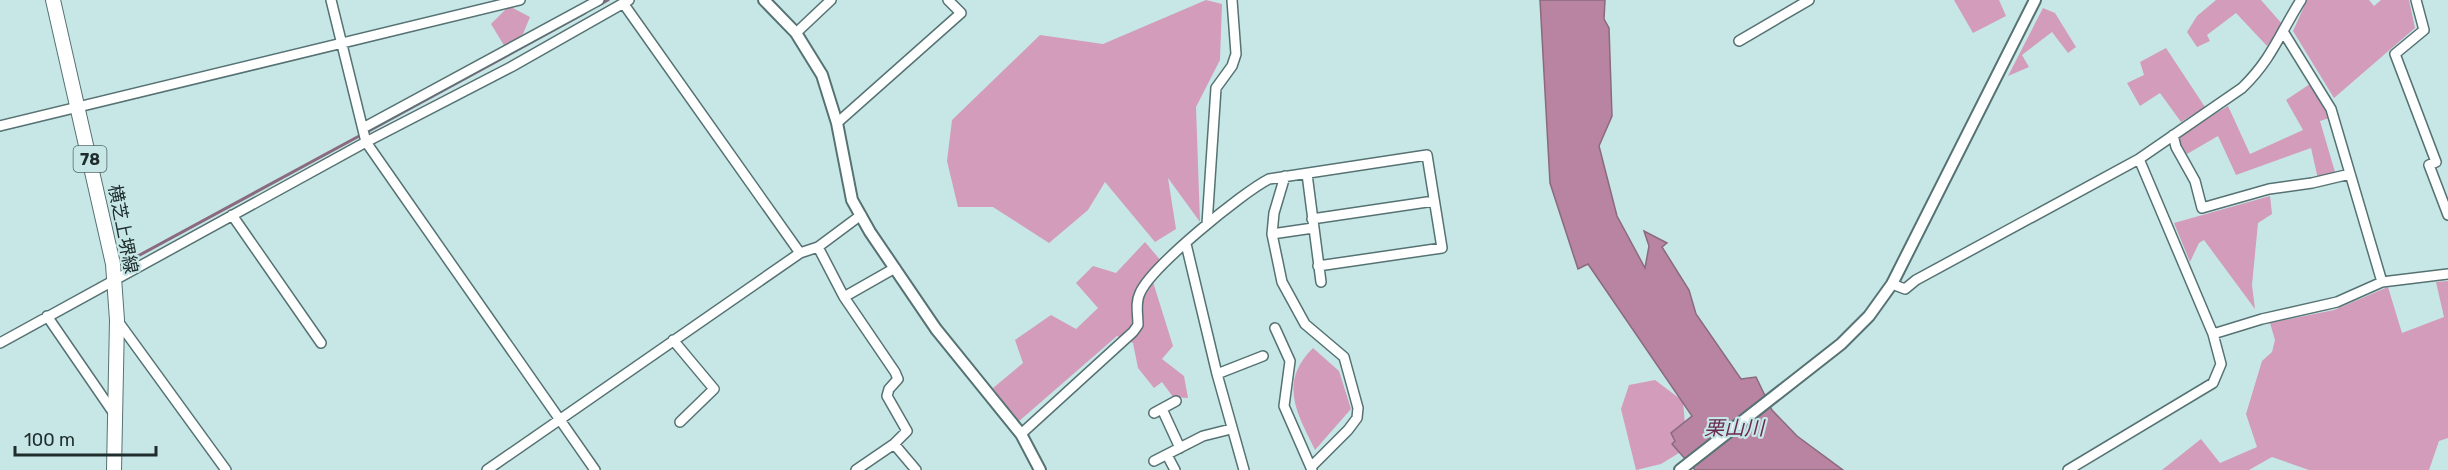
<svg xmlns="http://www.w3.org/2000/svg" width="2448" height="470" font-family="Rubik,'Noto Sans JP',sans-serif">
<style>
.forest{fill:#d29cba}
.water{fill:#b884a1;stroke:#8a6a7e;stroke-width:1.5}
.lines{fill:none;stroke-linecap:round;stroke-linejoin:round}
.stream{stroke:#8a6a7e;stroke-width:3}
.minor-casing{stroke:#567273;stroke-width:12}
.tertiary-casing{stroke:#567273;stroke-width:14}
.primary-casing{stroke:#567273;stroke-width:16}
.minor{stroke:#fff;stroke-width:9}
.tertiary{stroke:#fff;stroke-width:10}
.primary{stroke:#fff;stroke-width:14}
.labels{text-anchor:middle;stroke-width:4.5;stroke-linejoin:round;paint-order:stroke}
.shield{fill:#c7e7e7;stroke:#526565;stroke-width:1.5}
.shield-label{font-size:16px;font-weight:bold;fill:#202d2d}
.street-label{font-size:18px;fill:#202d2d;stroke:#c7e7e7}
.water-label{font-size:20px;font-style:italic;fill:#692951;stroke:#c7e7e7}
</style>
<rect width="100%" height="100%" fill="#c7e7e7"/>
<path class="forest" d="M1206,0L1222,4L1220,60L1196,107L1200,222L1168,178L1176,229L1155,242L1105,182L1088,210L1049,243L993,207H958L947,161L952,120L1040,35L1103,44Z
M1954,0H1999L2006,16L1973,33Z
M2216,0H2261L2283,25L2267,46L2236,13L2207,35L2210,41L2197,47L2187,32L2197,16Z
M2307,0H2369L2374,6L2381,0H2409L2415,28L2334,98L2293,31Z
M509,6L530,17L523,34L505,47L491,24Z
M2043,8L2055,13L2076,47L2068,53L2052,32L2022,55L2029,67L2008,76Z
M2166,48L2205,107L2181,122L2160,93L2140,106L2127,83L2144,75L2140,62Z
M2310,84L2329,118L2320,121L2335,172L2318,179L2311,148L2236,175L2218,136L2187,154L2177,137L2228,106L2250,154L2303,130L2286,100Z
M2270,196L2272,214L2258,223L2252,285L2255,309L2204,240L2199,243L2190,262L2174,223Z
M1145,242L1162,262L1153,282L1173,346L1162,359L1184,376L1188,398L1173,397L1162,382L1154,388L1138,368L1133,343L1117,336L1018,422L993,388L1023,363L1015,340L1051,315L1076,329L1098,308L1076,283L1093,266L1116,273Z
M2448,281V438L2439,441L2429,470H2309L2272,457L2249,470H2162L2201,439L2220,463L2257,447L2246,414L2262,361L2272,352L2275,340L2270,323L2334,310L2388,287L2402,333L2444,317L2436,282Z
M1313,348L1339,371L1351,409L1315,450C1297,413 1278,383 1313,348Z
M1655,380L1683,401L1687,448L1661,464L1636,470L1621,409L1629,385Z"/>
<path class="water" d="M1540,0H1605L1604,19L1609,28L1612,116L1599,146L1617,216L1645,268L1649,246L1644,231L1667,243L1662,247L1689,290L1696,314L1741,379L1756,377L1772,410L1797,436L1843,470H1695L1672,444L1675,441L1671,433L1692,416L1588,264L1578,269L1550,183Z"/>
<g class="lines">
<path class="stream" d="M599,5L608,0
M367,132L585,13
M125,263L361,135"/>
<defs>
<path id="minor" d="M331,0L366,142L595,470
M2416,0L2424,30L2395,54L2436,162L2429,165L2448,215
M623,3L800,253
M796,33L831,0
M2284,33L2331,109L2382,282
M1739,41L1809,0
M837,123L961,13L948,0
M0,126L520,0
M363,128L599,0
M2173,135L2176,147L2195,181L2202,208L2269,189L2312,183L2350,174
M1307,174L1321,282
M1285,176L1274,213L1272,234L1282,282L1305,324L1344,357L1358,408L1357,418L1348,430L1311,467
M232,215L321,343
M1312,219L1434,201
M1207,224L1216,88L1232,66L1236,54L1232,0
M1272,234L1313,228
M1186,244L1217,374L1244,470
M818,247L844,297L895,372L898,379L889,389L887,396L907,431L894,444L856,470
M1892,284L1905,289L1916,280L2139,159L2242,88C2272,59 2280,33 2301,0
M844,297L895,268
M47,316L115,415
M117,320L226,470
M1275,328L1290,361L1284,406L1312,470
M2213,334L2262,319L2337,302L2382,282L2448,274
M673,340L714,389L680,422
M0,343L366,142L511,67L629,0
M1217,374L1263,356
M1162,409L1180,448
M1154,413L1176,401
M1021,434L1133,332L1138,325C1138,314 1135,303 1140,293C1151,267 1243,192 1269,179L1427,155L1442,248L1318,266
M894,444L916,470
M1167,455L1175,470
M1154,461L1203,436L1231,429
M487,470L800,253L818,247L861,215
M2068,470L2213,383L2221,364L2213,334L2139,159"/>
<path id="tertiary" d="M764,0L796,33L822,75L837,123L852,200L870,232L936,329L1021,434L1040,470
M1680,470L1841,344L1869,316L1892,284L2035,0"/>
<path id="primary" d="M53,0L113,264L117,320L114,470"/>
</defs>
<use href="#minor" class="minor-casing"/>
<use href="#tertiary" class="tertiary-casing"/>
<use href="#primary" class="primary-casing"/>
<use href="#minor" class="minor"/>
<use href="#tertiary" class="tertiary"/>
<use href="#primary" class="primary"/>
</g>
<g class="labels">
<rect class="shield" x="73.5" y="146" width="33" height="26" rx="4.5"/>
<g class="shield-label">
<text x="90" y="165">78</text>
</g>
<g class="street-label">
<text transform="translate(123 229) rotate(79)" y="6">横芝上堺線</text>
</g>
<g class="water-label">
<text x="1734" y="435">栗山川</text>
</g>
</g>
<path d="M15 446v9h141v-9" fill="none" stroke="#202d2d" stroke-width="3"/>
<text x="24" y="446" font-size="18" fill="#202d2d" stroke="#c7e7e7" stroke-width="4.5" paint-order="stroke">100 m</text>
</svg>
